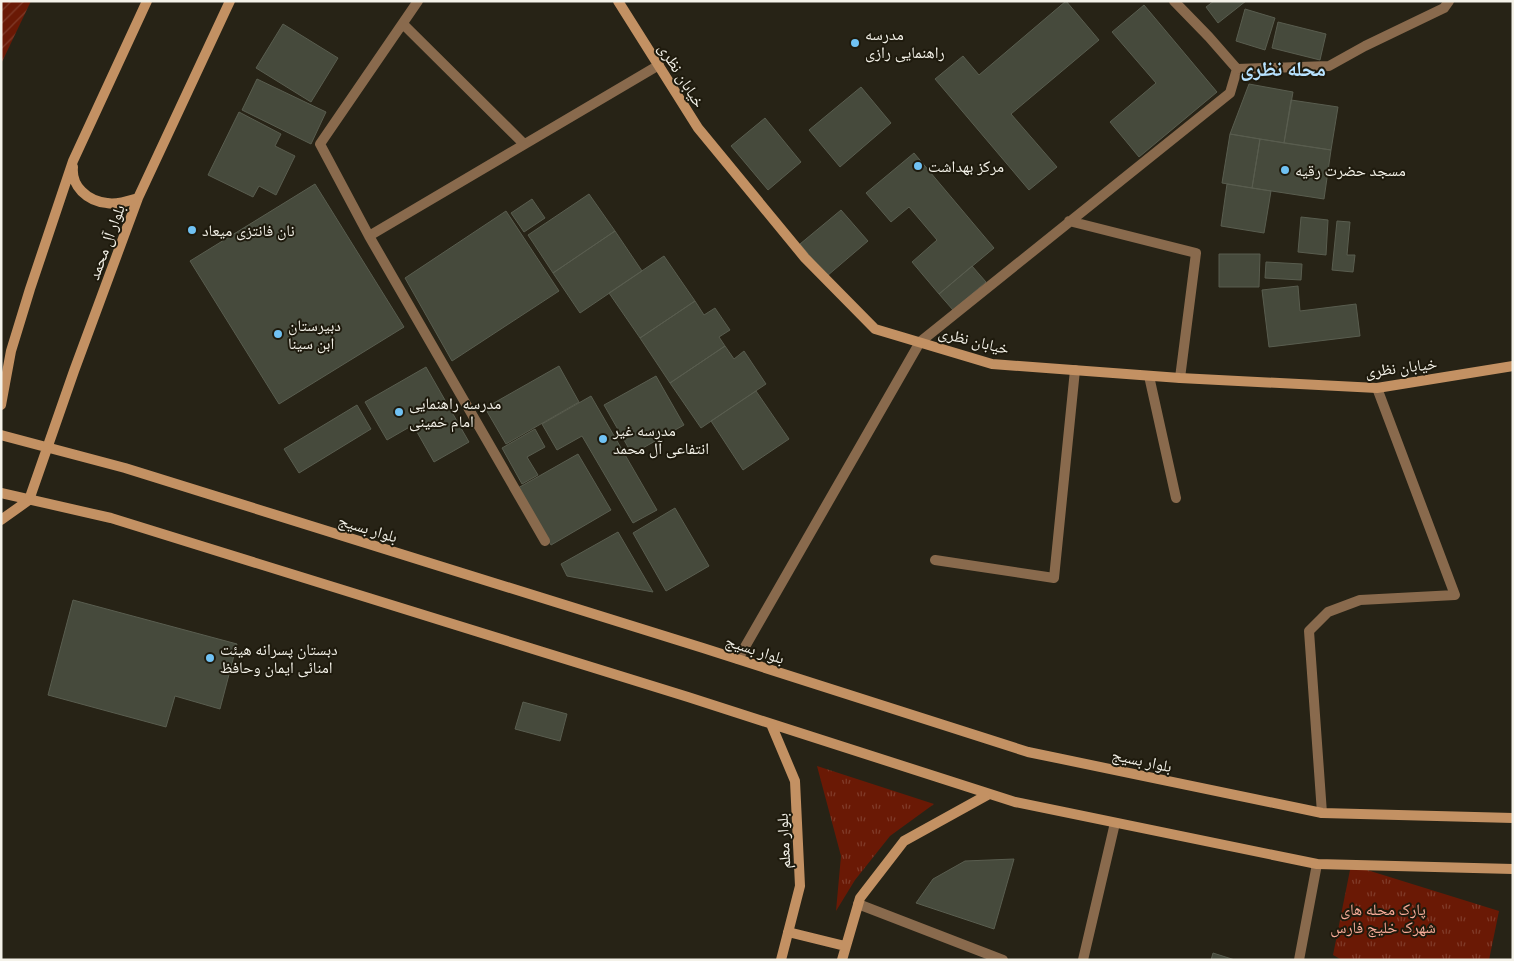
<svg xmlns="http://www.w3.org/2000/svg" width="1514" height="961" font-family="'Archivo Narrow','Noto Naskh Arabic',sans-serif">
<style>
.grass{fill:url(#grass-tufts)}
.garden{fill:url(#garden-furrows)}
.building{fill:#464a3c;stroke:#595d4f}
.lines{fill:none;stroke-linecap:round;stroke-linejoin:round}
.street{stroke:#896a4d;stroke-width:10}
.secondary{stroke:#c39163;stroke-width:10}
.poi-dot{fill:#70c2f4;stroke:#1e1a0d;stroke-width:2}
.labels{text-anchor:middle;stroke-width:4;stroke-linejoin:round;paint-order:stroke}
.poi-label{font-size:16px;fill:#f4f2e9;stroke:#1e1a0d;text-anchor:start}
.street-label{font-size:16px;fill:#f4f2e9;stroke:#1e1a0d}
.park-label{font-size:16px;fill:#f9ad9a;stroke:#1e1a0d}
.district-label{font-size:21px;font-weight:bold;fill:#b7e2ff;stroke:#1e1a0d}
</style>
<defs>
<pattern id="grass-tufts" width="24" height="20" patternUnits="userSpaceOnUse" patternTransform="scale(1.25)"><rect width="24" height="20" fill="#6a1905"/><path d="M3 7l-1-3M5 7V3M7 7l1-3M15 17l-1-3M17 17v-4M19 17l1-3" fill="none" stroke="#803b29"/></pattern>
<pattern id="garden-furrows" width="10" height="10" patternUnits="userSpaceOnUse" patternTransform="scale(1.25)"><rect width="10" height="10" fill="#6a1905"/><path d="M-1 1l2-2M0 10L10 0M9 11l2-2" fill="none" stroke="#803b29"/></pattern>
</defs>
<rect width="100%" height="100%" fill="#272316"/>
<path class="grass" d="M817,766L934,804L890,836L855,880L836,911L841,856Z
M1351,865L1499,911L1489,960H1342L1333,955Z"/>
<path class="garden" d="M1,1H31L1,64Z"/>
<path class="building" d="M1066,1L1099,40L1011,114L1057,167L1029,190L935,79L963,56L979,75Z
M1214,1H1246L1218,23L1206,7Z
M1144,5L1217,92L1139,157L1110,122L1156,83L1112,32Z
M1245,9L1275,18L1265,50L1236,41Z
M1278,22L1326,34L1320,60L1272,48Z
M283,24L338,58L311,102L256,68Z
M257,79L326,112L311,144L242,110Z
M1249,84L1293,92L1284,143L1230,134Z
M861,87L891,123L840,167L809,130Z
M1291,100L1338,107L1331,150L1284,143Z
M239,112L281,134L275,146L295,156L276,195L259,186L253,197L208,175Z
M765,118L801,162L768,190L731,146Z
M1230,134L1260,139L1252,188L1222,183Z
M1260,139L1331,150L1324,199L1252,188Z
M914,153L994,248L939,294L912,262L937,240L909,207L891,222L866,193Z
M315,184L404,327L279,404L190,261Z
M1227,184L1271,191L1264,233L1221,226Z
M589,194L615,231L553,273L528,235Z
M532,199L545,218L524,232L511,213Z
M841,210L868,241L827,276L800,244Z
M506,211L559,291L452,361L405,278Z
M1301,217L1328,220L1326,255L1298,252Z
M1337,221L1350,222L1347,255H1355L1353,272L1332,270Z
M615,231L642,271L580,313L553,273Z
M1219,254H1260L1259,287H1219Z
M664,256L695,301L640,338L609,293Z
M1266,262L1302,264L1301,280L1265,278Z
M972,266L986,282L953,310L939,294Z
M1298,286L1300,311L1356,304L1360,336L1269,347L1262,290Z
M695,301L704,315L715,308L730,330L719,337L725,346L670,383L640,338Z
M725,346L734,359L744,351L766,384L701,428L670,383Z
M559,366L579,402L506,444L485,408Z
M426,367L469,442L434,462L413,425L387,440L365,402Z
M656,376L684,425L632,454L604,405Z
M756,391L789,439L743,470L711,421Z
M591,396L657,510L633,523L582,436L557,450L542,424Z
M357,405L371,429L299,473L284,449Z
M535,429L545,447L527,457L538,475L522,484L502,448Z
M578,454L611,510L551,545L518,488Z
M675,508L709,566L666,591L633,533Z
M618,532L653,592L567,576L561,564Z
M73,600L237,644L220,709L175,696L166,727L48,695Z
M523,702L567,714L560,741L515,729Z
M1014,859L994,929L916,903L933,879L965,861Z
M1213,953L1235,960H1211Z"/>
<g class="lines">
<path class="street" d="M403,24L524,144
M1237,69L1329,66L1365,46L1444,8L1449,1
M1069,221L1196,253L1180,378
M369,236L320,144L418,1
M1149,376L1176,498
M545,541L369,236L659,65
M935,560L1054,578L1075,370
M738,659L920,342L1230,93L1237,69L1209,37L1174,1
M1322,813L1309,631L1328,612L1360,600L1455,595L1377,388
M858,904L1003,960
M1083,960L1115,823
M1299,960L1317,864"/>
<path class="secondary" d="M618,1L698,128L805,258L875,329L992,364L1180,378L1377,388L1513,366
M73,167C71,186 87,201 107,203C117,205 128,201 138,198
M1,405L11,351L30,289L73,161L147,1
M1,435L125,468L703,648L1028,752L1322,813L1513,818
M1,493L111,518L688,697L1015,802L1317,864L1513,869
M1,520L29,500L74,371L138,198L230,1
M771,724L795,781L800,886L781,960
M788,932L845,946
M842,960L860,898L904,841L989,794"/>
</g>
<g class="poi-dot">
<circle cx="855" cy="43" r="5"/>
<circle cx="918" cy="166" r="5"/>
<circle cx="1285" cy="170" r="5"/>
<circle cx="192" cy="230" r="5"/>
<circle cx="278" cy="334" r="5"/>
<circle cx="399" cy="412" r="5"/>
<circle cx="603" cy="439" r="5"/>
<circle cx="210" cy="658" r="5"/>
</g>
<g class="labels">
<g class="poi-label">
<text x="865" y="40">مدرسه<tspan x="865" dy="18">راهنمایی رازی</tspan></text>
<text x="928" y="172">مرکز بهداشت</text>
<text x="1295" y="176">مسجد حضرت رقیه</text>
<text x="202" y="236">نان فانتزی میعاد</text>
<text x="288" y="331">دبیرستان<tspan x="288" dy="18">ابن سینا</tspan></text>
<text x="409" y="409">مدرسه راهنمایی<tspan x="409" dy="18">امام خمینی</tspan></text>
<text x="613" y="436">مدرسه غیر<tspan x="613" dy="18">انتفاعی آل محمد</tspan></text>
<text x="220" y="655">دبستان پسرانه هیئت<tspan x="220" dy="18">امنائی ایمان وحافظ</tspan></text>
</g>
<g class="street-label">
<text transform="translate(682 75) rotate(58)" y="6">خیابان نظری</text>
<text transform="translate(106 242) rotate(-70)" y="6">بلوار آل محمد</text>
<text transform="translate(974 340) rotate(14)" y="6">خیابان نظری</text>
<text transform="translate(1401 367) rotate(-7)" y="6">خیابان نظری</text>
<text transform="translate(368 528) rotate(17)" y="6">بلوار بسیج</text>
<text transform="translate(755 649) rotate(18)" y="6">بلوار بسیج</text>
<text transform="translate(1142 760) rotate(12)" y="6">بلوار بسیج</text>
<text transform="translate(783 841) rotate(-93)" y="6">بلوار معلم</text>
</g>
<g class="park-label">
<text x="1383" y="915">پارک محله های<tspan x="1383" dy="18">شهرک خلیج فارس</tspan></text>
</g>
<g class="district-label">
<text x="1283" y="76">محله نظری</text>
</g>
</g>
<rect width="1514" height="961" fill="none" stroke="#f4f2e9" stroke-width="5"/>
</svg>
